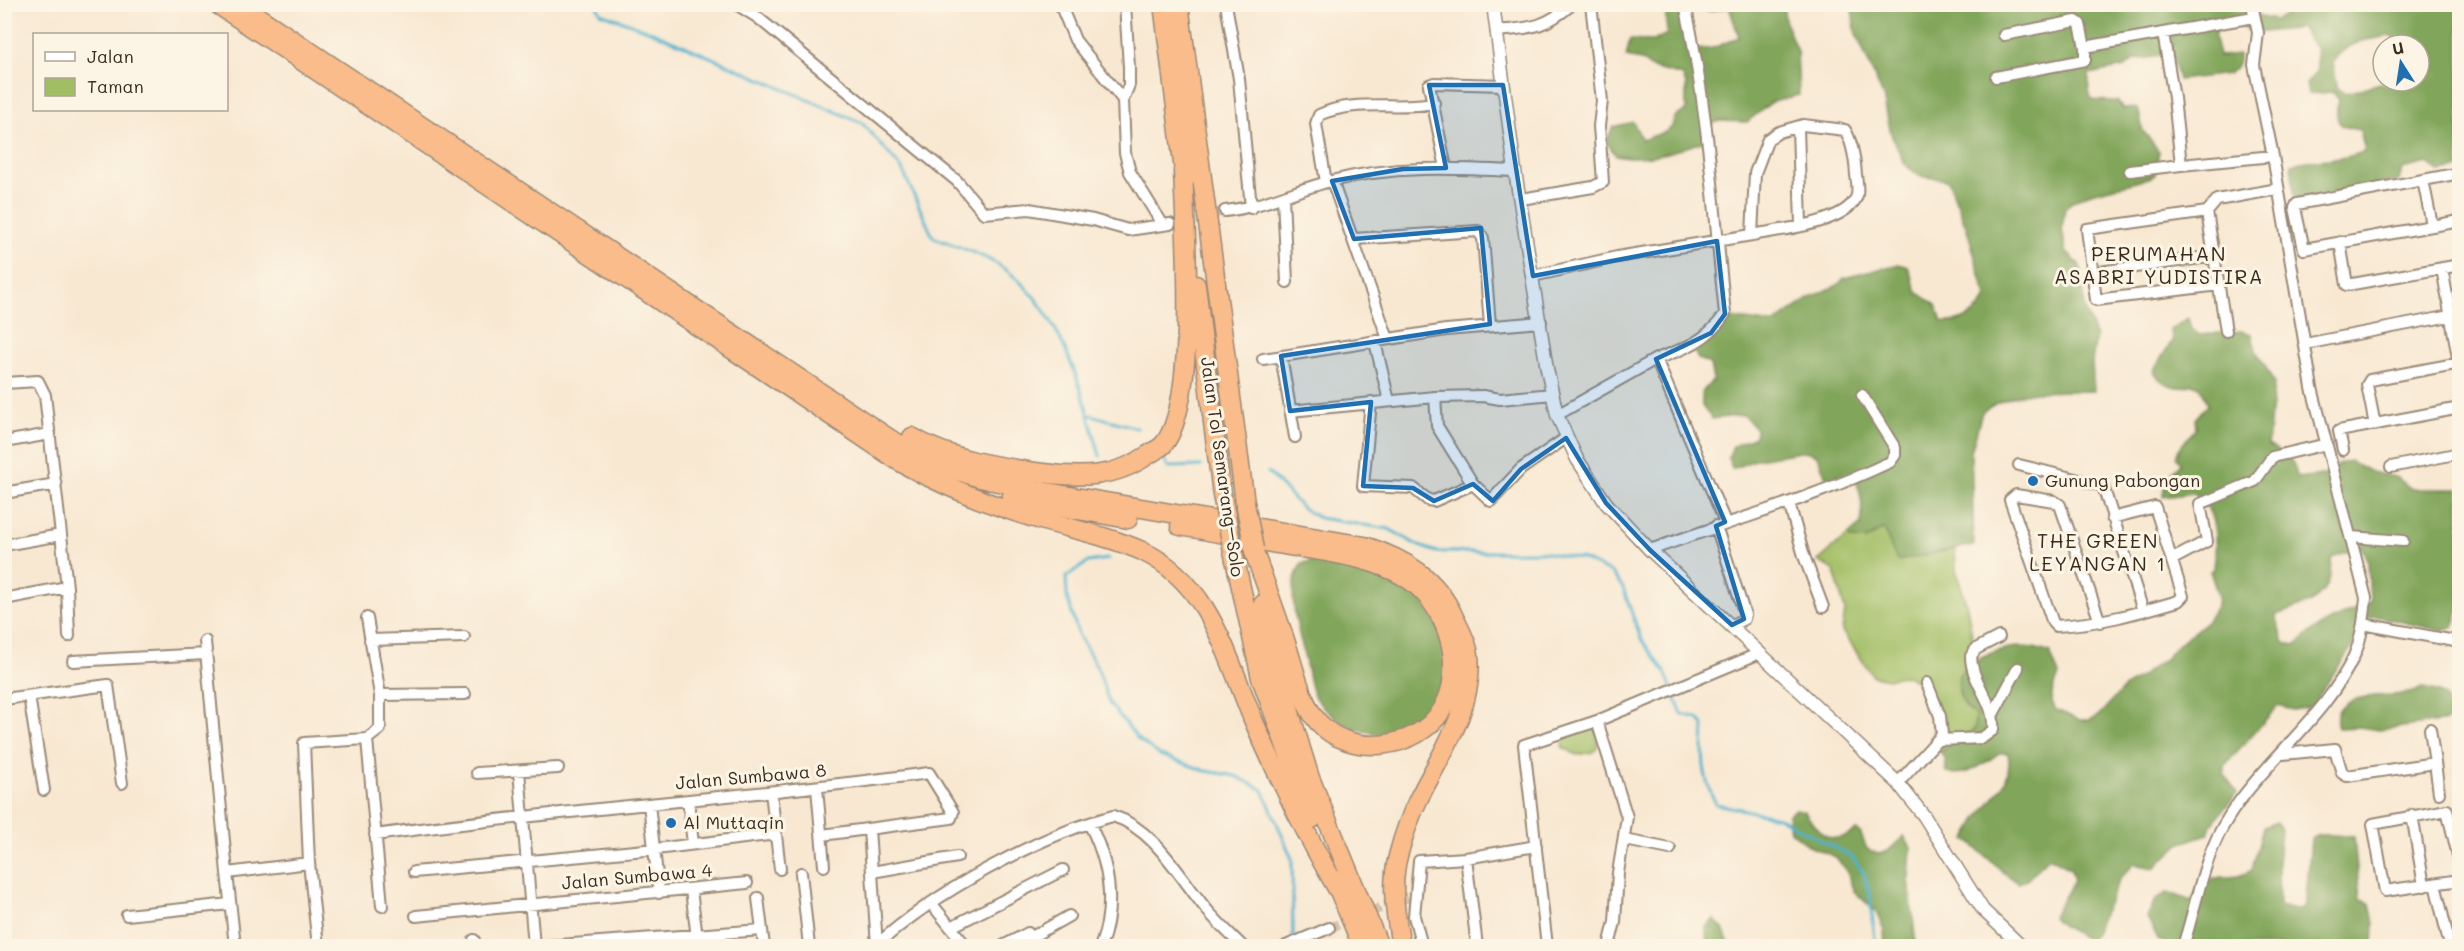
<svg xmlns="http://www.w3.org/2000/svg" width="2464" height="951" font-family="Mali,sans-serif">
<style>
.green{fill:#a2be65;stroke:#6e7442;stroke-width:1.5}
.forest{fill:#81a55a;stroke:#5e683c;stroke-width:1.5;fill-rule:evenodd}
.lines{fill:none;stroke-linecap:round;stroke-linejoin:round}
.stream{stroke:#4eb1cd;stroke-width:3}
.minor-tunnel{stroke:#d2c2ae;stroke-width:10;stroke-dasharray:10 5;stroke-linecap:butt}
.minor-casing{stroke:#9a8978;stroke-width:14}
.tertiary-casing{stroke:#9a8978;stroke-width:15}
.motorway-casing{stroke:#9a8978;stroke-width:21}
.minor{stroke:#fff;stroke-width:10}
.tertiary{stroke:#fff;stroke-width:12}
.motorway{stroke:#f9bc8a;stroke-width:18}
.motorway-bridge-casing{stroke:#9a8978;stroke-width:21;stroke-linecap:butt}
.motorway-bridge{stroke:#f9bc8a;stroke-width:18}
.marked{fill:#1f6fb2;fill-opacity:0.2;stroke:#1f6fb2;stroke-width:4.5;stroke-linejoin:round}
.poi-dot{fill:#1f6fb2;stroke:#fcf5e5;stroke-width:2}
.labels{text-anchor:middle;stroke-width:6;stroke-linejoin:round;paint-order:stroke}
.street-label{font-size:18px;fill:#3b2a1e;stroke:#fcf5e5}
.poi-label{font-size:18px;fill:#3b2a1e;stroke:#fcf5e5;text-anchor:start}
.neighbourhood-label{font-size:20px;letter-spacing:1.5px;fill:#3b2a1e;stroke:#fcf5e5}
</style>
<rect width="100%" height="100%" fill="#fcf5e5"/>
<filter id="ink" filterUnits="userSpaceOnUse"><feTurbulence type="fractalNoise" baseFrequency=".0167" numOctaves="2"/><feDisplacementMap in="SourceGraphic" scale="12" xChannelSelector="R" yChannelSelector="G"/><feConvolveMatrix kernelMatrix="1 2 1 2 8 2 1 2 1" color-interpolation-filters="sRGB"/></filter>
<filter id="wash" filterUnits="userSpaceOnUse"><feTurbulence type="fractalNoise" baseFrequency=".008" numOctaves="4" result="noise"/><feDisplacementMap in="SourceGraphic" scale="24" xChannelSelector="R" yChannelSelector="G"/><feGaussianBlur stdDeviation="1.35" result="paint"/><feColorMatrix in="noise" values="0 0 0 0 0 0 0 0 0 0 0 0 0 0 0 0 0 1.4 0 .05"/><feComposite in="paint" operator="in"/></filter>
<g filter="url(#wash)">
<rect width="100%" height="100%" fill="#f8e8d2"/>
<path class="green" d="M1884,529L1897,561L1955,549L1956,569L1967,607L1976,658L1959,675V693L1966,709L1975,714V729L1940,752L1933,748L1931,741L1935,719L1922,685L1906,675L1888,679L1873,676L1842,631L1845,611L1834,570L1818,561L1848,535L1851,539Z
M1590,728L1595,729C1597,737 1600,746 1594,752L1577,755L1562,747L1565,737Z"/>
<path class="forest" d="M2244,4L2246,9L2264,18L2276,20L2302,6L2318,5H2459V169L2439,172L2428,163L2402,169L2399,181L2298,199L2294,195L2291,164C2316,157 2342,162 2365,151L2360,130C2338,127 2334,123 2338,100L2332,92L2308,94L2306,84L2317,71L2316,48L2309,42L2302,28L2254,33L2238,26L2218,28L2214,36L2219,56L2239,54C2240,64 2236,69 2228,74L2179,80L2173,57L2168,55L2134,60L2125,67L2089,74C2088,107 2091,99 2117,101L2123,109L2138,108L2143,131L2159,151L2155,175C2129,189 2086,186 2065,208L2062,229L2066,252L2079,264L2082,272L2085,309L2096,337L2092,362L2094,391C2049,393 2022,385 1982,412L1971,452L1974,545L1897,561L1884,529L1866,540L1851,539L1848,535L1861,524C1864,505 1861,489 1852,472L1826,478L1818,456L1806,451L1757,459L1732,469L1728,458L1733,446L1755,437L1756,429L1744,415L1712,419L1702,406V392L1713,380L1710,364L1698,359L1693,349L1713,336L1717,327L1732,318L1773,324L1810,298L1838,285L1844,278L1899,264L1908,267L1917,292L1936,305L1942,322C1961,324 1980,314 1986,296L1967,229L1948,180L1920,176L1905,165L1891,134L1883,96L1856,34L1851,5ZM2392,36L2398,45H2419V81H2409L2399,87L2380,83L2347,93L2338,90L2333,62C2345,41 2370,39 2392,36Z
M1665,5H1783L1786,24L1797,51L1799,95L1772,102L1747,122L1719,121L1711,124L1704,141C1676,151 1646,162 1616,155L1606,142L1613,127L1633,122L1642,140L1665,132L1672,127L1674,118L1686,110V84L1683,76L1652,68L1641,60L1626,57L1630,40L1653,41L1667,34ZM1729,7L1739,37L1713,48L1687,51L1690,8L1710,11Z
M2188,318L2191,329L2198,335L2241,331L2252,334L2256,351L2274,382L2268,445C2284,454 2296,458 2297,478L2331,474L2338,464L2350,461L2371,472L2395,477L2412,489H2459L2460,607L2453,628L2443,631L2375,616L2361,620L2352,647L2311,707L2293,710L2278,706L2224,766V775L2237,793L2211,825L2208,834L2181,843L2154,868L2134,864L2119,880L2095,933L2089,940L2064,927L2052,917L2074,881L2071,869L2049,857L2027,880L2018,883L2010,878L1966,839C1970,831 1975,822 1980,815C1996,793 2013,783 2008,753H1999C1984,764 1967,777 1947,773L1945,759L1940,752L1975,729V714C1960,705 1957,691 1959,675C1983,651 2017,639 2050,653L2059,675L2052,693V701L2056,710L2080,720H2090L2098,716L2124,688L2166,658L2178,644L2207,621L2217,605L2218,596L2210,571L2214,569C2217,544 2218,508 2194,493L2163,497C2163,484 2169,473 2180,464L2176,457L2179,449L2196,427L2195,419L2208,404L2200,387L2192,384C2178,392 2161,384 2153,371L2173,339L2170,330ZM2361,547L2368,562L2370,602L2318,627L2296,645L2284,643L2276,615C2297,608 2323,602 2329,580C2331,573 2330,564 2332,557Z
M1316,560C1333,562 1354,562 1370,567C1379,571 1411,587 1417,594C1430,607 1444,637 1446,655C1448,667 1447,693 1439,703C1406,748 1349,741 1316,699C1309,690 1309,675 1306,664C1300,632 1283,592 1302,563Z
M2423,688C2447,691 2449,698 2448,721L2379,730L2359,727L2338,728C2327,691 2384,697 2404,694C2411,693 2417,690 2423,688Z
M1795,809L1804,811C1819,832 1830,849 1856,830L1860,832L1867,849L1879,854L1888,851L1904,836L1911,848L1909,879L1916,946H1885L1884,930L1876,912L1853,890L1848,873L1836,857L1811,847L1790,831L1788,815Z
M2277,822L2281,830L2278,864L2279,906L2295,910L2304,907L2306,899L2311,838C2320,832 2344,836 2354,837L2360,900L2370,903L2374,924L2373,946H2170L2158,939L2147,917L2155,900L2168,892L2191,901C2218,862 2223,887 2252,870L2263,827Z
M1714,919L1723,929L1730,946H1707L1706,927Z"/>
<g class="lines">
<path class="stream" d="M596,4L601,13L655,33L862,123L902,169L933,237C954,246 978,252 997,264C1060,302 1082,390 1100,456
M1088,414L1137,428
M1165,461L1168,467L1201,466
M1268,472L1302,508L1319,518L1389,529L1419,546L1437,552H1543L1582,559L1612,573L1623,588L1641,639L1665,672L1682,714L1697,718L1704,725C1702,754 1702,778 1716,804L1778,817L1852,857L1863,872L1869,891L1876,946
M1108,559L1088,562L1066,577L1067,597L1078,634L1098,669L1109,703L1138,739L1160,755L1206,771L1236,776L1263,790L1292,859L1293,939"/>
</g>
</g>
<g filter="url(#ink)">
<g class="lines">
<path class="minor-tunnel" d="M1170,224L1225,211
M1329,928L1408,897"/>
<defs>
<path id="minor" d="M736,4L757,17L957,181L984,213L1029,209L1093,220L1128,230L1170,224
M1060,4L1075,40L1123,100
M1125,4L1129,67V85L1123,100L1125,153L1130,172L1163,225
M1226,4L1239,79L1251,208
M2254,17L2163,33L2174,98L2181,165L2273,156
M1496,31C1531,28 1545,28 1572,4
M2004,35L2076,21L2080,24L2085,47L2163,33
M1996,77L2085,60V47
M1798,127L1801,225
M1446,168L1429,85L1434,83L1503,85
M2130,171L2181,165
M2460,173L2297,204L2295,208L2304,249L2460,221
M2423,180L2432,225
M1332,181L1388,339
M1326,182L1316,124L1319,115C1355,98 1397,110 1434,103
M1283,197L1287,282
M1521,199L1593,187L1603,182L1599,126L1602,101L1591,4
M1225,211C1262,207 1295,190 1331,181C1392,165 1453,168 1515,171
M2207,212L2087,229L2096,300L2219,285
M1354,239L1478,231L1483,238L1490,325
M2340,242L2347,285L2460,265
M2442,268L2459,363
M2092,273L2215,256
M1533,276L1617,257L1752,235L1755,173L1768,139L1779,132L1803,125L1845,130C1853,143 1855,160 1856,175C1857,182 1859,192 1856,198C1844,224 1777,230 1752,235
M2226,331L2207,212L2217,200L2278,189
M1375,342L1389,401
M2305,344L2460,314
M1281,356L1295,437
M1263,359L1446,330L1541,322
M1656,359C1685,349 1708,340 1725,314C1714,210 1708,107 1685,4
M4,383L38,381L45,395L67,587
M1435,397L1437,426L1473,484L1491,501L1521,469L1566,438
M1371,402L1363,486L1413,488L1428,500L1434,501L1473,484
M1290,411L1435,397L1483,396L1500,399L1553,394
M1557,415L1656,359L1725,522
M2375,425L2367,385L2370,380L2460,363
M4,442L50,434
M2343,450L2339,431L2460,408
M2019,465L2103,486L2143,611
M2391,467L2460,453
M4,493L56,484
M1789,503L1804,556L1823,607
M1716,526L1745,615L1744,619L1732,625
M2351,537L2403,541
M4,545L61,535
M1650,550C1730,521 1812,499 1890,462L1895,455V448L1862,395
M2173,559L2207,541L2200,504L2255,481L2272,457L2327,444
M4,599L67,587L69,636
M2100,622L2060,505L2054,501L2016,495L2010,500L2053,623L2056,626C2099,624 2137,613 2178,601L2183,596L2155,507L2112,518
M2363,624L2460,642
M370,640L464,637
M205,641L227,873
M73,661L206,654
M380,695L465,694
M29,696L44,790
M4,699L108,685L122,783
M1993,714L2018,668
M1597,721L1627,817L1618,873L1615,922L1609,946
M367,739L382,906
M1940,740L1982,738L1993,730C1996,702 1971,683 1971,656L1976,649L1999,637
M2283,754L2335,749L2342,773L2347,776L2435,763L2430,729
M2435,763L2439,793
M519,771L534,946
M477,773L558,768
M1898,783L1942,735L1940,716L1927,683
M817,788L824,866
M771,792L780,869
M688,800L693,844
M649,804L659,893
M2412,815L2424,886
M1090,825C1109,863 1116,904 1101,945
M869,829L877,946
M375,835C559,809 745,798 929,773L953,812L951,818L822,835
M1625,840L1670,849
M1466,858L1477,946
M309,863L318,946
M2460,864L2447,810L2373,824L2385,891L2460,880
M414,872L656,849L776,834
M872,872L957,857
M801,873L809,946
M2435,884L2450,946
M691,890L698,946
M758,898L764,946
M931,903L966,946
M127,915L230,904
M416,916L747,883
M951,927L1063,870
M1030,938L1069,916
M474,940L475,946
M877,945C932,894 1039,835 1113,816C1155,829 1180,878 1207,910C1218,923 1230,934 1242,946
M235,946L227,873L309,863L304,743L367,739L380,729V695L367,618
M546,946L762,930
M1003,946L1028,933L1032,946
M1286,946L1329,928
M1422,946L1414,916L1419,861L1466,858L1536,846
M1547,946L1524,745L1597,721L1760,653
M2183,946C2197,903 2203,857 2228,818C2263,762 2326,717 2354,656C2362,638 2364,618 2366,598L2312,388L2273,156L2254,65L2258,33L2252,4"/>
<path id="tertiary" d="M1493,4L1515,171L1547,369L1557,415L1577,459L1606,503L1650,550L1898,783L1924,816L1983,910L2021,946"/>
<path id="motorway" d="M217,4L900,462C948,489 998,508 1051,523C1081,531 1113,538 1142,551C1212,584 1227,659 1255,724C1280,781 1307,837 1338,890
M239,4L890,439L939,465L980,478L1029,489L1365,546C1405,559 1436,577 1454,617C1459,628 1468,643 1469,655C1475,707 1440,755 1418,800C1410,817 1403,837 1398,856C1390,886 1396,917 1401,946
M1163,4L1185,180
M1179,4L1245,503
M1196,285L1222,495
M912,437C950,460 1000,467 1043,473C1082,478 1115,478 1148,455C1152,452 1159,449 1163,445C1199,403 1185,228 1183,170
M1011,498L1128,519
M1180,526C1212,531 1245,539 1278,544C1320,552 1368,555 1405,577C1446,602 1468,667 1442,710C1417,750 1350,758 1318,722C1301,702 1295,670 1287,646C1277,615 1265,583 1254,552
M1233,551L1261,678L1312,819
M1263,604L1275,664L1310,778L1379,946
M1334,879L1362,946"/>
</defs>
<use href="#minor" class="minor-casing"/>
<use href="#tertiary" class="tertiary-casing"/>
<use href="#motorway" class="motorway-casing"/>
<use href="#minor" class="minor"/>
<use href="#tertiary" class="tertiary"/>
<use href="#motorway" class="motorway"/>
<defs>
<path id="motorway-bridge" d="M1222,495L1233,551
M1245,503L1254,549"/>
</defs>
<use href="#motorway-bridge" class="motorway-bridge-casing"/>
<use href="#motorway-bridge" class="motorway-bridge"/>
</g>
</g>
<path class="marked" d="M1429,85H1503L1533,276L1717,241L1725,314L1711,333L1656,359L1725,522L1716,526L1744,619L1732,625L1650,550L1606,503L1566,438L1521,469L1493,501L1473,484L1434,501L1413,488L1363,486L1371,402L1290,411L1281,356L1490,324L1481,228L1354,239L1332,181L1403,169L1446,168Z"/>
<g class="poi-dot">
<circle cx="2033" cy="481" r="6"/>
<circle cx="671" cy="823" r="6"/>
</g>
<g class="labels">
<g class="street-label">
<text transform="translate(1222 467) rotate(82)" y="6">Jalan Tol Semarang–Solo</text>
<text transform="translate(751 777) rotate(-5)" y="6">Jalan Sumbawa 8</text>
<text transform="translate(637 877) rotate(-5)" y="6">Jalan Sumbawa 4</text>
</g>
<g class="poi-label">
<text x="2045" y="487">Gunung Pabongan</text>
<text x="683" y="829">Al Muttaqin</text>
</g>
<g class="neighbourhood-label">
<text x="2159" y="261">PERUMAHAN<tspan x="2159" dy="23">ASABRI YUDISTIRA</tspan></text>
<text x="2098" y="548">THE GREEN<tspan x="2098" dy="23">LEYANGAN 1</tspan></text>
</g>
</g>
<rect width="2464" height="951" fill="none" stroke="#fcf5e5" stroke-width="24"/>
<rect x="33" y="33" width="195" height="78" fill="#fcf5e5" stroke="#afa495" stroke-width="1.5"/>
<rect x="45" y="52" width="30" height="9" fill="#ffffff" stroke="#afa495" stroke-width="1.5"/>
<text x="87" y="63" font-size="18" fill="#3b2a1e">Jalan</text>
<rect x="45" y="78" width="30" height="18" fill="#a2be65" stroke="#afa495" stroke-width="1.5"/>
<text x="87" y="93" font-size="18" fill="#3b2a1e">Taman</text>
<g transform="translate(2401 63) rotate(348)"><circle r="28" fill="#fcf5e5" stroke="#afa495" stroke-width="1.5"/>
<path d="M0-4.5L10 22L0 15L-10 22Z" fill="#1f6fb2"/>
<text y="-9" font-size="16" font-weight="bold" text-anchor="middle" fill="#3b2a1e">U</text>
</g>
</svg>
